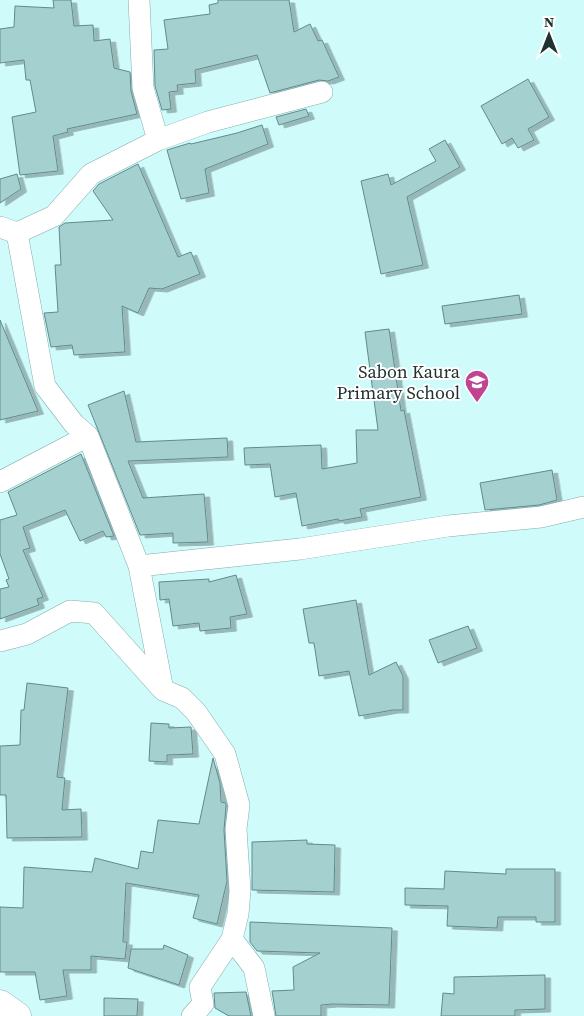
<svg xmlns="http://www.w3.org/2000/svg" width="584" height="1016" font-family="'Source Serif 4',serif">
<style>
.building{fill:#a5d0d0;stroke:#618b8b;filter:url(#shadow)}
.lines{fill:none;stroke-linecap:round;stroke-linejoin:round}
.street-casing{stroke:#82adac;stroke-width:22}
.secondary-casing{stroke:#82adac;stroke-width:29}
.street{stroke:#fff;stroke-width:21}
.secondary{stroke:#fff;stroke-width:28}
.labels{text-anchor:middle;stroke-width:4;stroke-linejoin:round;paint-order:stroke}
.poi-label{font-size:18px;fill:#203131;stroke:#fff;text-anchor:end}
</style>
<defs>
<filter id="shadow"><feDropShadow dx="5.5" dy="3" stdDeviation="0" flood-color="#0004"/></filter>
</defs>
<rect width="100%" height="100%" fill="#cffbfb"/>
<path class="building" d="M53,0H71L74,26L93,25L94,41L110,39L114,68L130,72L131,91L137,114L67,129L68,132L53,136L58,171L20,175L12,117L36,112L30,80H26L24,60L0,63V29L14,27L15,6L54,8Z
M218,0H289L294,32L310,24L318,41L322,40L339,77L328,81L319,80L270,93L257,55L195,70L196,83L177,85L178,91L169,92L171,109L162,110L155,86L154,50L168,49L164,20L210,14L209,5L218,3Z
M528,79L549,117L528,129L534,140L518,148L512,138L502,144L481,106Z
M306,109L309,116L279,125L276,117Z
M262,125L268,144L205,169L209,193L181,199L167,150L190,143L191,144L237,133Z
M445,140L460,167L407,197L423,265L381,274L361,181L388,174L391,185L436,161L429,149Z
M138,164L178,257L191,252L200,274L162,289L149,288L138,313L122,306L125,352L74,355L72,345L51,347L44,313L58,312L55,265H61L59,227L65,223L113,220L93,191L99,184Z
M17,174L21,189L0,203V179Z
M519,295L522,314L445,324L442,306Z
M0,320L38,411L0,420Z
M389,329L401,411L404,410L421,497L360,509L362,517L339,521L338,519L302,526L296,493L275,497L270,464L245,465L244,448L321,445L322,469L357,463L356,430H378L365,332Z
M124,391L136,442L227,438L228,457L128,461L143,498L204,494L208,542L173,543V533L140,535L88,405Z
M81,454L114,536L106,537L103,531L80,541L65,510L23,527L30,548L23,550L43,597L37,599L39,605L0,619V589L9,587L6,580L9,579L0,554V520L17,515L8,492Z
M552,470L557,500L539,505L485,510L480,483Z
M236,575L247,614L230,617L231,628L200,631L199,623L173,626L169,599L160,600L159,582L209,579V582Z
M356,600L369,675L396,662L403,676V710H393L359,716L349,671L319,676L314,643H309L303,609Z
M468,626L477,648L438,663L429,640Z
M27,683L68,688L57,777L65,778L62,810L81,809L82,837L7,838L6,795H0V746L20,745L21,710H24Z
M151,723L169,724V728L191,727L193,754L167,755V762L149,761Z
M213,758L220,783L221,802L226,803V806L224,830L227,881L217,924L193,918L199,895L126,883L123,942H127L125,959L91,956V970H63L67,996L40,1000L35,972H0V907L23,908L24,867L92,872L95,858L138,869L141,851L153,853L158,820L199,824Z
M307,840V844L335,845L334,892L252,890V842Z
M506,869H555V922H536V917H498L497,928L447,926L448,906L405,905V888L444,889L445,871L506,874Z
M250,922L392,928L389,1005L332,1004L321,1005V1016H276L272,991L294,990L293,967L320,953L257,951L250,942Z
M164,945L188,955L179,985L128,968L131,949H163Z
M545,975V1009L515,1010V1016H441L443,993L454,994V977Z
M246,992L251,1016H229L215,1008L214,993Z
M104,998L138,999L137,1016H104Z"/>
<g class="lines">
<defs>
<path id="street" d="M139,0L143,88L158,140
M0,227L17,233L45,386L74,424L88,436L139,566L163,690
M17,233L54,216L91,174L158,140L208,122L322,92
M0,482L88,436
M139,566L300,549L448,526L541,517L584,507
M0,641L27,634L70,611L94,613L163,690L182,698L196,712L225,754L239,805L236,829L240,891L238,914L232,939L254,968L264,1016
M192,1016L203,1004L200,987L232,939"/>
<path id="secondary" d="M0,1004L17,1016"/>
</defs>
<use href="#street" class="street-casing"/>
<use href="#secondary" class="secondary-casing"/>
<use href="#street" class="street"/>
<use href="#secondary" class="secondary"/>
</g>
<defs>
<symbol id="school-pin" viewBox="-11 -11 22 30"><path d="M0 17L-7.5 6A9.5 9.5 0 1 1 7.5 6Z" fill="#c14493" stroke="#fff"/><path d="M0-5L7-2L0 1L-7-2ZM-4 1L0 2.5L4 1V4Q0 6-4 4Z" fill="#fff"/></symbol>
</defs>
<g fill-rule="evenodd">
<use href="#school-pin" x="463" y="368" width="28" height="38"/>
</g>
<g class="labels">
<g class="poi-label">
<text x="460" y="378">Sabon Kaura<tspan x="460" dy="21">Primary School</tspan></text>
</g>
</g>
<g transform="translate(549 35)" stroke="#ffffff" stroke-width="4" paint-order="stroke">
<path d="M0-4L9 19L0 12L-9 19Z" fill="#203131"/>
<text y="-8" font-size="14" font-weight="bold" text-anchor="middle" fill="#203131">N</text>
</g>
</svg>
